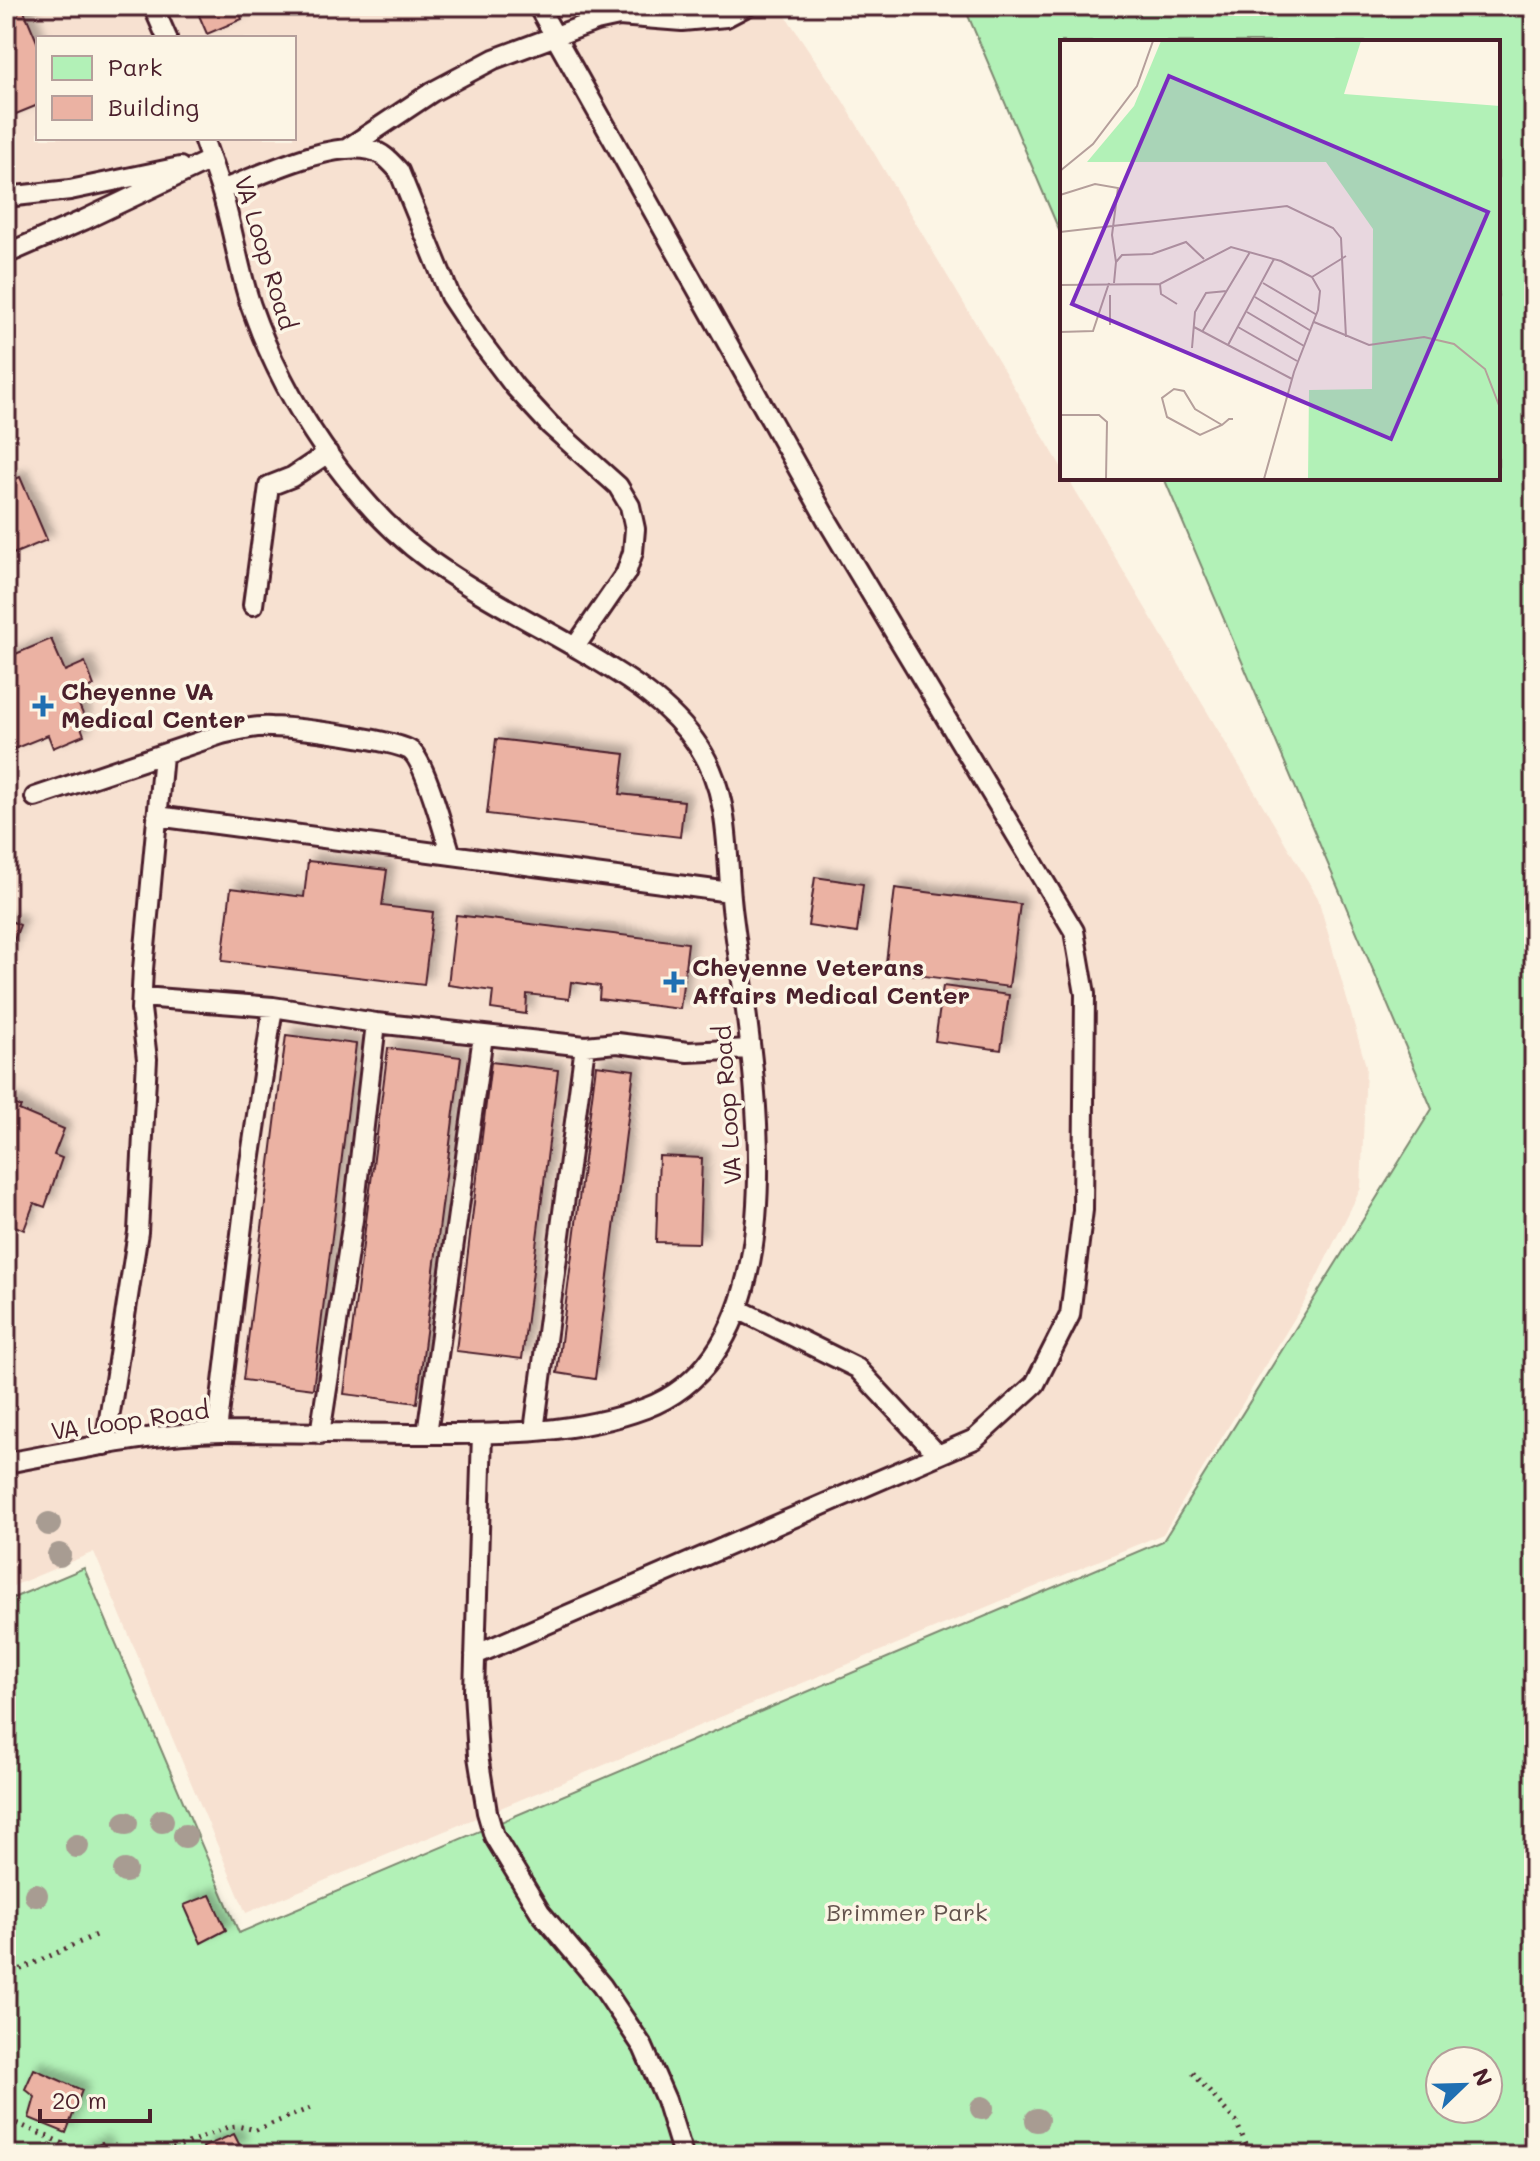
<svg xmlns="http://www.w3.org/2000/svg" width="1540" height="2161" font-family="Mali,sans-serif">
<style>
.built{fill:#f7e1d1;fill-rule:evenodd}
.green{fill:#b2f1b7;stroke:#7e8871;stroke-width:2;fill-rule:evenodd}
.building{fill:#ebb2a3;stroke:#4a1f2b;stroke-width:2;filter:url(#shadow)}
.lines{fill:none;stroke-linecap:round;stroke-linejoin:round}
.lane-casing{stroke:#4a1f2b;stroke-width:24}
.path{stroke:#4a1f2b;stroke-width:5;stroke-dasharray:2 6;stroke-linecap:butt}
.lane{stroke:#fcf5e5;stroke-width:18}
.tree{fill:#a89c92}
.poi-dot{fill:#1f6fb2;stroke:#fcf5e5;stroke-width:3}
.labels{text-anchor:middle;stroke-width:7;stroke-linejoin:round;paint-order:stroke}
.street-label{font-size:24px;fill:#4a1f2b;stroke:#fcf5e5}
.poi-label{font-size:24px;font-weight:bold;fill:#4a1f2b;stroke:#fcf5e5;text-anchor:start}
.park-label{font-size:24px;fill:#64544e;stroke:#fcf5e5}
.inset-road{fill:none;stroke:#b59f9b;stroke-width:2}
.view{fill:#7b2cbf;fill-opacity:0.15;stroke:#7b2cbf;stroke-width:4}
.inset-edge{fill:none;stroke:#4a1f2b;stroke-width:4}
</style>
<defs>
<filter id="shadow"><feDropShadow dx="7" dy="-7" stdDeviation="4" flood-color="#0004"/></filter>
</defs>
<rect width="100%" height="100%" fill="#fcf5e5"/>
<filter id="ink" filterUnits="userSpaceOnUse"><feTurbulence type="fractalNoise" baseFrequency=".0125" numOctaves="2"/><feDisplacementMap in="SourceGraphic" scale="16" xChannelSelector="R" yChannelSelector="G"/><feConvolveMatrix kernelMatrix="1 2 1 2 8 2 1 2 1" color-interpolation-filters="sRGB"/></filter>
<g filter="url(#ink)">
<path class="built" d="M6,6H779L843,101L1062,468V478H1068L1318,898L1366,1066L1361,1188L1305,1301L1163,1534L246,1913L94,1552L6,1589ZM38,38H294V138H38Z"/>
<path class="green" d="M964,6H1534V2155H6V1601L84,1568L239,1933L1163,1541L1432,1109L1164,478H1498V42H1062V237ZM1440,2061H1488V2109H1440Z"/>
<path class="building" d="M6,6H22L38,44V105L6,118Z
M195,6H237L242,19L207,34Z
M20,477L47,540L6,557V483Z
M51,639L65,671L85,662L94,686L74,693L85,719L79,722L84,735L53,748L48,735L6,752V658Z
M496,739L625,754L620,794L684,801L680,837L487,814Z
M308,861L387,870L382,906L433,912L424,985L222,961L231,888L304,897Z
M815,877L863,884L857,933L808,926Z
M895,888L1020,904L1009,987L885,971Z
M456,915L688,943L680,1009L599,999L600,986L571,982L569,999L527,994L526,1014L491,1009L493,991L448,985Z
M6,919L20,925L6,960Z
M943,986L1009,995L1001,1050L935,1041Z
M286,1035L356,1044L313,1389L243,1380Z
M388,1048L461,1057L417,1403L344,1394Z
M491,1062L558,1070L522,1359L456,1351Z
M596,1065L634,1070L595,1379L557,1373Z
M6,1101L21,1107L19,1110L64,1129L54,1155L62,1158L45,1207L34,1203L24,1230L6,1222Z
M659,1156L702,1158L699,1243L656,1242Z
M210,1895L226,1930L201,1943L184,1905Z
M34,2069L82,2090L66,2133L29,2118L35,2097L25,2089Z
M234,2134L240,2146L219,2155H206L203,2147Z
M102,2143L108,2155H80L79,2153Z"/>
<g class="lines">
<defs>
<path id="lane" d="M153,6L167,38
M348,148L432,92L494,59L596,21L619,16L682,21L726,17L747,6
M221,190C260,176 329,141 370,150C382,152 391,162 399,171L450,296L478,338L515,387L550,425L618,486L630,506L635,529L633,552L626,573L575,647
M6,197L70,190L180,167
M6,254L84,220L210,160
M253,605L269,486L292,477L328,453
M35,797L222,734C239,730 254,726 271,727C293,727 398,740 411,751C426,763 444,834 451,855
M157,816L730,892
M142,997L273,1007L376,1023L585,1046L617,1043L688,1052L750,1049
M738,1309L857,1368L938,1455
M534,1431L585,1046
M217,1432L248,1176L273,1007
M320,1434L353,1220L376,1023
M427,1434L483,1036
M482,1434L474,1692L478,1756L487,1812L494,1836L540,1912L602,1986L643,2047L666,2100L683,2155
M105,1445L138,1232L147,1059L141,1009L143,969L163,755
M6,1463C77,1450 150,1433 222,1432C292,1432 361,1434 430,1434C502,1434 577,1434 646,1408C811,1345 750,1050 733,916C725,858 733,799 699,747C670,703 626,677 582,651C532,622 479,595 432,562C350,503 284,400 251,306C238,268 233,228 221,190C215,172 209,155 203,138
M475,1655L975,1439L1035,1384L1070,1315L1083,1210L1085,994L1074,931L827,520L538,6"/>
</defs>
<use href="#lane" class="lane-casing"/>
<path class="path" d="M6,1976L100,1933
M1193,2073L1236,2122L1251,2155
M6,2127L9,2120L62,2143L67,2155
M6,2129L17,2155
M807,2154L808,2155
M158,2155L228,2127L237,2126L256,2130L313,2107"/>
<use href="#lane" class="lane"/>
</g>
<g class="tree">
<circle cx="49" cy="1524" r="12"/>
<circle cx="59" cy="1555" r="12"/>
<circle cx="162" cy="1821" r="12"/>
<circle cx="126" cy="1823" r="12"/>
<circle cx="185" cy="1836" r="12"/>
<circle cx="77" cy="1846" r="12"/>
<circle cx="125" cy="1871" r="12"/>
<circle cx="36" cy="1895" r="12"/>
<circle cx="982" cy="2108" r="12"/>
<circle cx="1037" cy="2120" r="12"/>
</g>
</g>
<g class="poi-dot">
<path d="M39 694h8v8h8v8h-8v8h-8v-8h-8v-8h8z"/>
<path d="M670 970h8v8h8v8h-8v8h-8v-8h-8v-8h8z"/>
</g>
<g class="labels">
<g class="street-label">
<text transform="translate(265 253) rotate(73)" y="8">VA Loop Road</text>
<text transform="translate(728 1105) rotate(-94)" y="8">VA Loop Road</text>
<text transform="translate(130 1421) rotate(-8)" y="8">VA Loop Road</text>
</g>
<g class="poi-label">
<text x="61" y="700">Cheyenne VA<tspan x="61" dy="28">Medical Center</tspan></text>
<text x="692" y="976">Cheyenne Veterans<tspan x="692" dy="28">Affairs Medical Center</tspan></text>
</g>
<g class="park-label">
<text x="907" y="1921">Brimmer Park</text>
</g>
</g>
<g transform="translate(1060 40)">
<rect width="440" height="440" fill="#fcf5e5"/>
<path d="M101,1H301L284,54L440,66V439H248L249,350L312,349L313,189L266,122H27L74,66Z" fill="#b2f1b7"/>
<path class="inset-road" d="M0,131L33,104L77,46L93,1M0,155L35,144L58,148L52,195L56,222M0,192L227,166L273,188L281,198L286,297M252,237L286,216M54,243L56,222L62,215L92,214L126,202L144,219M203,243L257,275M100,244L101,254L117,264M0,245L100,244L171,207L221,221L252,237L260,251L258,270L234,332L204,439M50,255V285M195,257L251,291M187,272L244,306M254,282L309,305L364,297L394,304L425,329L440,368M134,287L232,339M178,287L237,321M0,292L33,291L49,243M142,292L190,212M168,305L214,219M132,308L135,272L146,253L167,251M0,375H39L47,382L46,439M162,385L135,369L124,351L114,349L102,358L107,377L140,395L162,385L169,379H173"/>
<path class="view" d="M109,36L428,172L331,399L12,264Z"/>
<rect width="440" height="440" class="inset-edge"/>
</g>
<rect width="1540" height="2161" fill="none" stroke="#fcf5e5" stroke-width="32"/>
<rect x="16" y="16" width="1508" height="2129" fill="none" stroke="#4a1f2b" stroke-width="3" filter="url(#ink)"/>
<rect x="36" y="36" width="260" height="104" fill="#fcf5e5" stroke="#b59f9b" stroke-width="2"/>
<rect x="52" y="56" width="40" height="24" fill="#b2f1b7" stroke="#b59f9b" stroke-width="2"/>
<text x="108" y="76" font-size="24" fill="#4a1f2b">Park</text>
<rect x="52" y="96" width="40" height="24" fill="#ebb2a3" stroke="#b59f9b" stroke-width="2"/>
<text x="108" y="116" font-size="24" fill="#4a1f2b">Building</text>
<g transform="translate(1464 2085) rotate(67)"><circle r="38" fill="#fcf5e5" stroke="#b59f9b" stroke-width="2"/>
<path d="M0-6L14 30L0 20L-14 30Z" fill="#1f6fb2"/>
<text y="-12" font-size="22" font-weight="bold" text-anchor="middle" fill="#4a1f2b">N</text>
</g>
<path d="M40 2109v12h110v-12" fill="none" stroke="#4a1f2b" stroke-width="4"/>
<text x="52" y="2109" font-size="24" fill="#4a1f2b" stroke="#fcf5e5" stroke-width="6" paint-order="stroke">20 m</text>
</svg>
